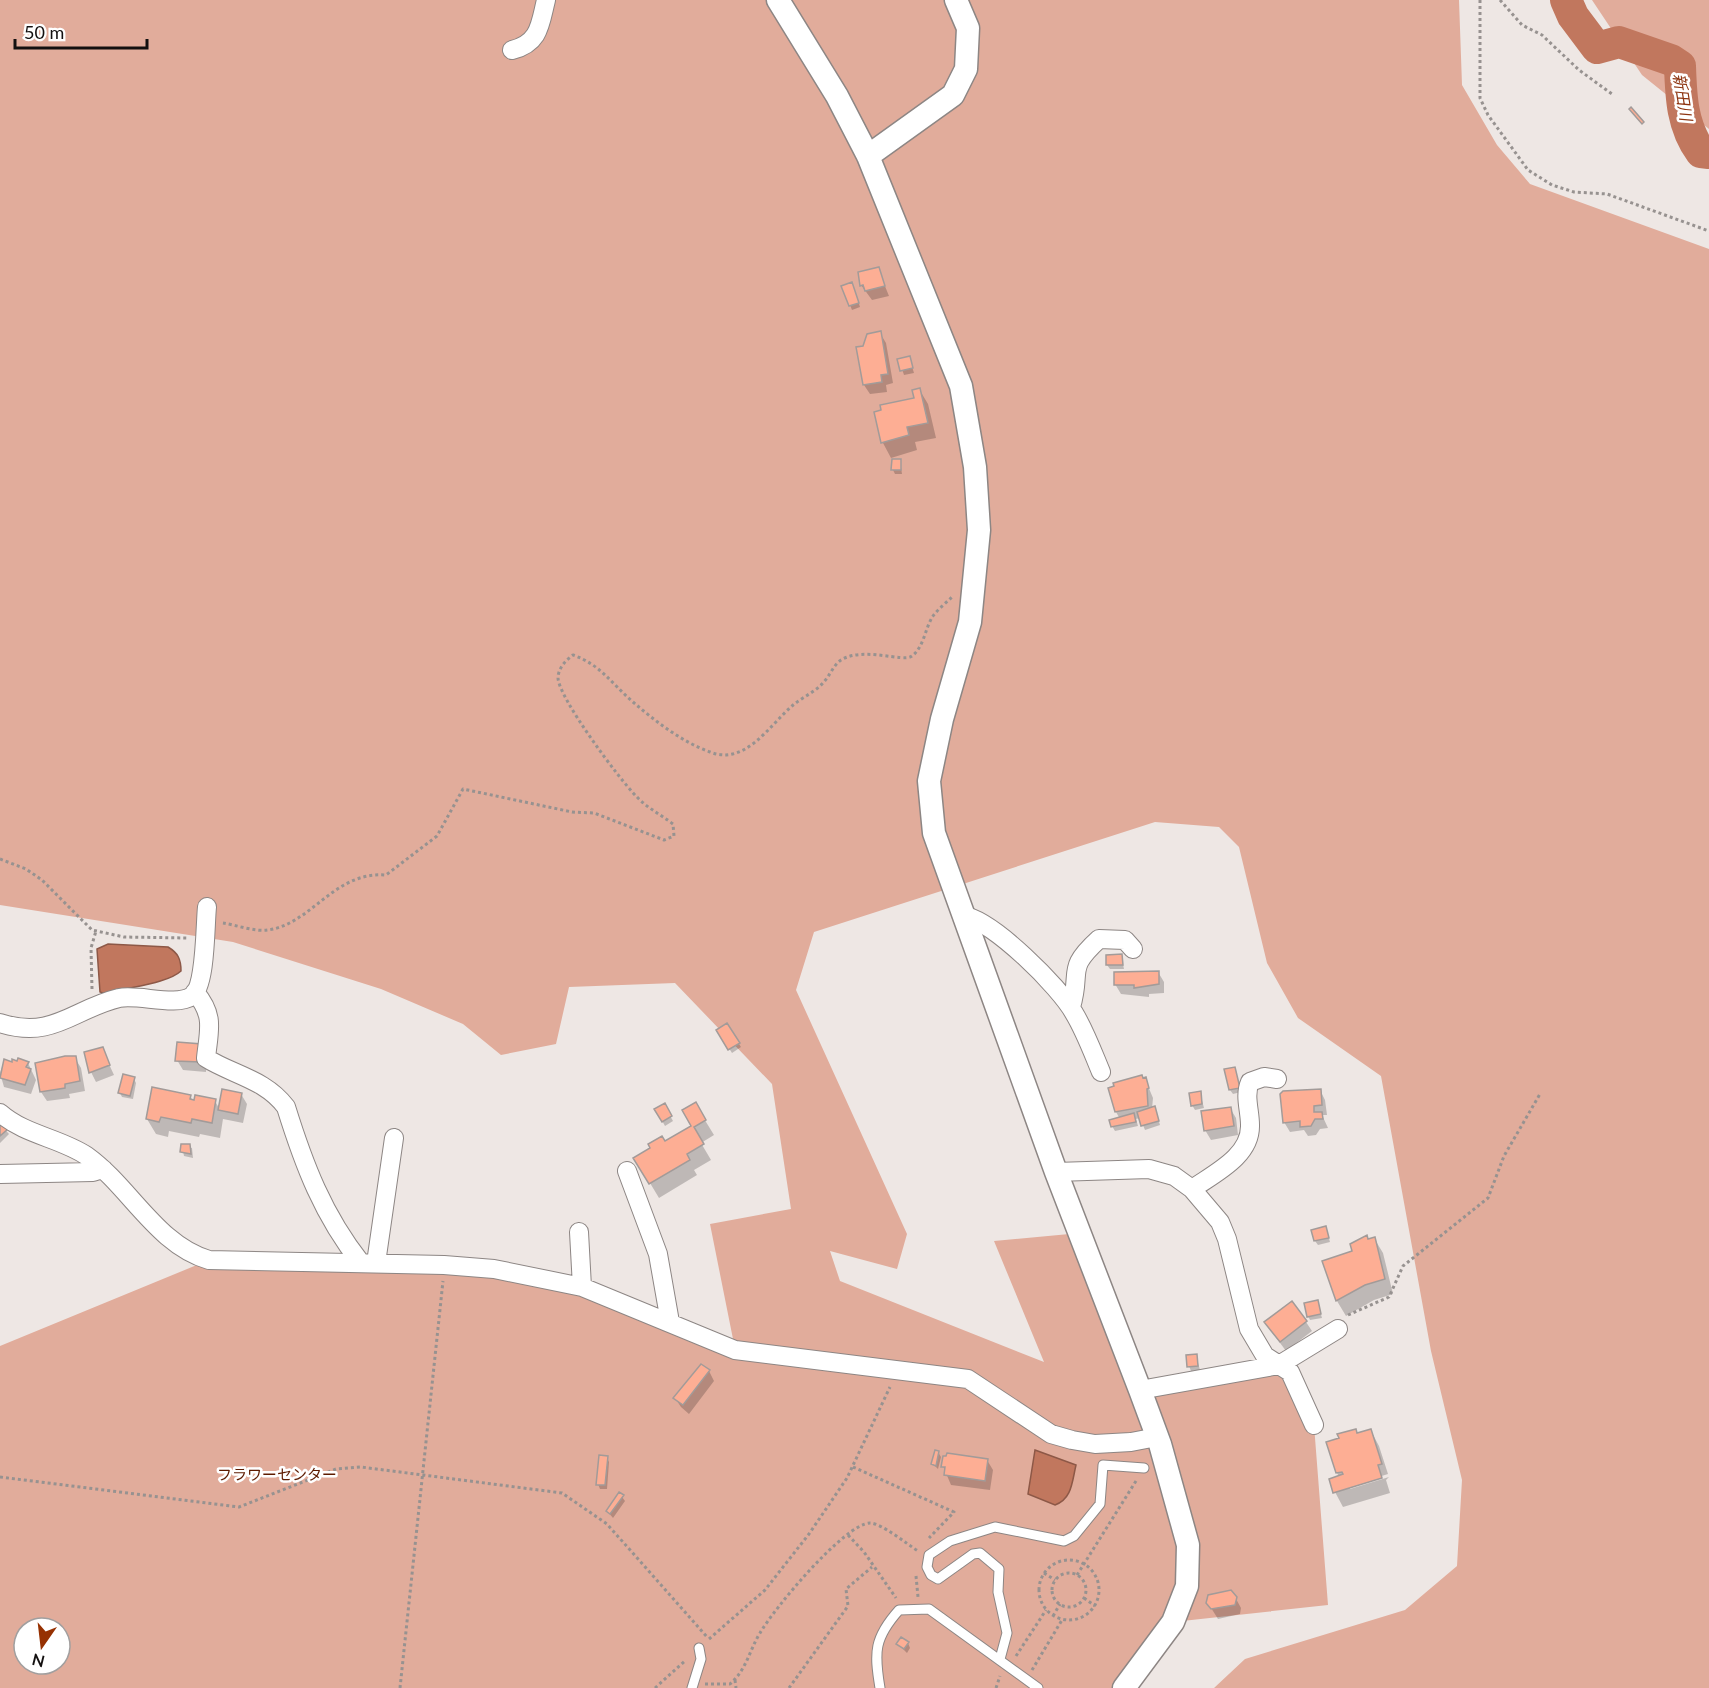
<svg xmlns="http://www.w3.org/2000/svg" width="1709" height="1688" font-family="Lato,'Noto Sans JP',sans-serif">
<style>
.green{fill:#e1ac9b;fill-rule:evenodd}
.water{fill:#c1775e;stroke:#8d5847;stroke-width:1.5}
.shadow{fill:#0003}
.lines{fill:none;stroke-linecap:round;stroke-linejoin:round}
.river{stroke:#c1775e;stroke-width:32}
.building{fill:#fdae94;stroke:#a29b99;stroke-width:1.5}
.service-casing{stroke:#8d8684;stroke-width:11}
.minor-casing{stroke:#8d8684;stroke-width:20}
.tertiary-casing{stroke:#8d8684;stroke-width:25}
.path{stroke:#979290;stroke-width:3;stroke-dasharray:3 3;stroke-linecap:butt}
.service{stroke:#fff;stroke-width:9}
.minor{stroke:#fff;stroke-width:18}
.tertiary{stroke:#fff;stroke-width:22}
.labels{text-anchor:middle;stroke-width:5;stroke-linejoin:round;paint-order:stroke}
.park-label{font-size:15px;fill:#5e1b00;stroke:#fff}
.water-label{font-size:16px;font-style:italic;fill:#8d3410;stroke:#fff}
</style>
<rect width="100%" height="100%" fill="#eee7e4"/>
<path class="green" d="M0,0H1459L1462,85L1497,145L1530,184L1709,249V1688H1214L1245,1659L1405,1610L1457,1566L1462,1480L1431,1351L1381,1076L1298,1018L1267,963L1239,847L1219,827L1155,822L814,932L796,990L907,1234L897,1269L830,1251L840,1281L1044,1362L994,1241L1080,1233L1140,1390L1279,1365L1314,1425L1328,1605L1173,1622L1124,1688H0V1346L209,1260L548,1279L735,1349L710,1224L791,1209L772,1084L675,983L569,987L556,1044L501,1055L463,1024L381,989L233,942L0,905ZM24,1628H60V1664H24Z
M1592,0H1709V129L1642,75Z"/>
<path class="water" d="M108,944L168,947C178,953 181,959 181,971C167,984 126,987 106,994L100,992L97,949Z
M1035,1450L1076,1465C1072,1482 1072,1499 1055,1505L1028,1494Z"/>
<path class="shadow" d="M878,269L889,296L872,300L861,285Z
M843,287L854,288L860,307L852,310Z
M880,333L886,343L893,383L886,385L887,392L870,394L864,385V347Z
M909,357L914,373L904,375L899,360Z
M919,389L928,404L936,438L915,442L917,450L891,458L883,443L876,413L916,399Z
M900,461L902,474H895L893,470Z
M1121,955L1124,969H1110L1107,965Z
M1158,972L1164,982V993L1149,994V997L1121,994L1115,984Z
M727,1025L741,1047L732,1053L718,1031Z
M102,1049L114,1075L96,1082L91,1072Z
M207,1055L206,1072L183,1070L177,1060Z
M75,1058L81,1068L85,1091L69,1094L70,1098L47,1101L41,1092Z
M4,1061L12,1064L28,1063L36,1080L31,1094L4,1087L0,1073Z
M1235,1069L1241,1092L1233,1094L1230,1090Z
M134,1079L136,1083L133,1099L122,1097L120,1093Z
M1145,1079L1153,1098L1152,1109L1156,1112L1160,1125L1145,1130L1140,1118L1136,1119L1138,1126L1115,1131L1112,1126L1120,1119L1116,1112Z
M1320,1090L1325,1100L1327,1115H1322L1328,1128L1320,1129L1316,1135L1308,1136L1304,1130L1290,1132L1284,1122Z
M1200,1093L1204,1108L1195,1110L1192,1105Z
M241,1094L247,1104L243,1123L223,1119L220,1138L200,1134L199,1137L169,1131L168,1137L156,1134L147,1119L190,1096L195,1104L215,1101L219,1108Z
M695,1104L714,1135L701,1143L711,1160L694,1170L697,1175L659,1198L635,1158L693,1126Z
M664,1105L673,1121L665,1126L656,1110Z
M1230,1108L1236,1118L1238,1135L1211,1140L1205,1130Z
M0,1124L9,1134L0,1143Z
M182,1146L192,1148L193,1158L184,1156Z
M1326,1228L1330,1242L1318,1245L1315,1241Z
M1374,1238L1383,1253L1393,1294L1374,1300L1346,1316L1337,1301L1324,1262L1354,1252L1361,1239Z
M1317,1301L1322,1318L1310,1320L1308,1316Z
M1306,1322L1312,1331L1286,1351L1272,1332Z
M1196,1356L1200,1370L1191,1371L1189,1366Z
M709,1371L714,1381L689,1414L681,1407L675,1398Z
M1371,1431L1379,1446L1388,1474L1350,1486V1489L1389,1477L1386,1480L1390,1493L1343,1507L1335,1492L1339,1477L1337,1473L1358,1434Z
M938,1452L941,1457L938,1469L933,1464Z
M607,1458L609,1462L607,1489H600L598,1484Z
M987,1460L993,1470L990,1490L951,1485L943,1466Z
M622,1497L625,1501L613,1518L607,1511Z
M1235,1597L1241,1608L1240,1614L1218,1619L1208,1603Z
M908,1643L910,1648L907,1653L898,1644Z"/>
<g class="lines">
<path class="river" d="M1566,0L1573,16L1597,48L1619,42L1671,60L1680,66C1681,97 1682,126 1701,152L1709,153"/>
</g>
<path class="building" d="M1631,107L1644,122L1642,124L1629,109Z
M879,267L885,286L865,291L863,285L860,286L858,272Z
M852,282L859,303L849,306L841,286Z
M881,331L888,374L881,375L882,382L863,385L856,347L863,346L867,334Z
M910,356L913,368L900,371L897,359Z
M920,388L928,423L907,427L909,435L881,443L874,412L881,410L880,405L914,398L912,390Z
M892,459H901V470H891Z
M1122,954L1123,965H1106V955Z
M1159,971V984L1134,988V985H1114V972Z
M727,1023L740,1043L728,1050L716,1030Z
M177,1042L202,1044L201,1062L175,1061Z
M103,1047L110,1065L89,1073L84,1052Z
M65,1056H76L80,1081L65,1084V1088L40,1092L35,1063Z
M18,1058L29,1062L26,1067L31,1069L25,1085L0,1078L4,1059L12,1062V1059L17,1061Z
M1235,1067L1240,1088L1229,1090L1224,1069Z
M123,1074L135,1077L130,1096L118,1093Z
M1142,1075L1143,1078L1146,1077L1149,1088L1147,1089L1148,1106L1115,1112L1108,1088L1114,1086L1113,1083Z
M152,1087L191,1095L190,1099L194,1100L195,1095L216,1099L212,1123L192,1119L191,1123L161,1117L159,1122L146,1119Z
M222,1089L242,1093L238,1114L218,1110Z
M1321,1089L1322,1105L1314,1106V1112H1322L1323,1119H1315L1311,1126L1300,1127V1121L1283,1123L1280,1094L1283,1091Z
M1201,1091L1202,1104L1191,1106L1189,1093Z
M696,1102L706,1120L694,1127L704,1144L687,1154L690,1160L649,1184L633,1158L650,1148L648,1144L662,1136L665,1141L691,1126L682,1110Z
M665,1103L672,1116L662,1122L654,1109Z
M1155,1106L1159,1121L1141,1126L1137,1112Z
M1231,1107L1234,1126L1204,1131L1201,1111Z
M1134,1113L1136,1122L1111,1127L1109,1120Z
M0,1121L8,1129L0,1136Z
M181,1144H190L191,1154L180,1152Z
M1326,1226L1329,1238L1314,1241L1311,1230Z
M1367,1235L1368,1239L1375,1237L1385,1279L1365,1285L1336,1301L1322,1261L1352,1251L1350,1244Z
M1318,1300L1321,1314L1307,1317L1304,1303Z
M1292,1301L1307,1321L1280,1342L1264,1322Z
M1197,1354L1198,1366L1187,1367L1186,1355Z
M701,1364L710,1370L683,1405L673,1398Z
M1356,1429L1357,1433L1371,1429L1382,1464L1378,1465L1382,1478L1333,1493L1329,1479L1343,1474L1342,1472L1336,1473L1326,1442L1339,1438L1337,1434Z
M935,1450L939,1451L936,1466L931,1464Z
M947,1453L988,1459L985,1481L944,1475L945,1467H941L943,1456H946Z
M599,1455L608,1456L605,1485H596Z
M619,1492L624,1495L610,1514L606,1511Z
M1231,1590L1237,1597L1235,1605L1211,1609L1206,1603L1208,1595Z
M901,1637L909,1642L904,1649L896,1644Z"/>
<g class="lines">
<defs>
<path id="service" d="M1000,1659L1007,1633L998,1592L999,1569L980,1553L973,1554L938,1579L931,1575L927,1567L929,1555L950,1541L995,1527L1064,1541L1074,1536L1100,1504L1103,1465L1144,1468
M692,1688L701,1659L699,1648
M880,1688C874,1652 874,1638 899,1610L929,1609L1038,1688"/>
<path id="minor" d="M512,50C540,43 540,24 546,0
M964,916C992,920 1060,987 1074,1013C1085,1031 1093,1053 1101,1072
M195,992C215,1016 209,1029 206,1058C233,1075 265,1079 286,1107C304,1165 323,1215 361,1263
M1071,1007C1082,970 1065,970 1099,939L1125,940L1133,949
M0,1023C53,1040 73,1009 119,998C139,994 176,1007 192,996C206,986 205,925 207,907
M0,1113C25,1135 60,1138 87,1156C130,1187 157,1245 209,1260L444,1265L494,1269L582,1287L735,1350L968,1379L1051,1434L1072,1440L1095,1444L1131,1442L1157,1437
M627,1171L658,1254L670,1322
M1056,1172L1149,1169L1174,1176L1192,1189L1220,1222L1227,1239L1249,1329L1265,1356L1290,1372L1314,1425
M0,1174L93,1172L103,1169
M1192,1189C1215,1173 1251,1156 1250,1125C1250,1110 1244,1096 1250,1082L1264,1077L1277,1079
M579,1232L582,1287
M376,1263L394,1138
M1140,1390L1279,1365L1338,1329"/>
<path id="tertiary" d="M778,0L837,96L868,156L961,386L975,467L979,530L970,622L942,719L929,781L934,833L1056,1172L1140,1390L1160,1444L1188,1545L1187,1586L1173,1622L1124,1688
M868,156L953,95L966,69L968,28L956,0"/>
</defs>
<use href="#service" class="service-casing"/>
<use href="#minor" class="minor-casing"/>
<use href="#tertiary" class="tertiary-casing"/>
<path class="path" d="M1480,0V98L1488,115L1528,170L1552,185L1574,192L1607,194L1709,231
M1500,0L1522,25L1542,35L1579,70L1612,94
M0,859L26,869L42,880L92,930L124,937L187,938
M223,923C236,925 255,932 268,930C312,924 334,871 386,875L437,836L463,789L572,812L594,813L664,840L674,836L673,824C660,814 647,808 636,796C620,780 557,696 558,677C559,667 566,660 573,655C601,665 611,683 633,702C655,721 682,742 710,752C745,766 769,726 792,706C801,698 813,693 821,685C829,678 833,665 841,660C864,646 903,663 912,656C924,647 925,628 933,616C938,609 946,603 952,597
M92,989L91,948L96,931
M1348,1315L1389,1297L1403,1266L1488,1198L1504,1156L1540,1094
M853,1467L954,1512L929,1538
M0,1477L239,1507L336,1469L361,1467L562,1493L607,1524L708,1638
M848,1535L864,1552L896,1598
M1039 1590a30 30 0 1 1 60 0a30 30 0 1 1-60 0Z
M1044,1573L1055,1580
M1052 1590a17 17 0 1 1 34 0a17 17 0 1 1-34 0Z
M1077,1575L1136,1481
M916,1576L918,1597
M1084,1598L1095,1606
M1053,1616L1060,1604
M709,1639L765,1590L809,1534L847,1478L890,1387
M1016,1656L1046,1610
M1032,1670L1062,1620
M735,1680L736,1688
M705,1684H730C747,1669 749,1651 760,1633C773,1610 844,1524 870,1523C881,1523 907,1544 918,1551
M400,1688L443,1281
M655,1688L686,1660
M789,1688L848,1606L846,1589L872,1567
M996,1688L1000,1676"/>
<use href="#service" class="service"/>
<use href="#minor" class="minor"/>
<use href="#tertiary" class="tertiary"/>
</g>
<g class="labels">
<g class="park-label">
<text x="277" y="1480">フラワーセンター</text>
</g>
<g class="water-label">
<text transform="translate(1683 97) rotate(81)" y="6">新田川</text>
</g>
</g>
<g transform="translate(42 1646) rotate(194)"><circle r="28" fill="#ffffff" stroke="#a19f9f" stroke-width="1.5"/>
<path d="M0-4.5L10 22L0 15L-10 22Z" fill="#963102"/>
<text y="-9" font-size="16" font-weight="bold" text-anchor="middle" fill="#131010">N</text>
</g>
<path d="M15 39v9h132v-9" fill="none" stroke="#131010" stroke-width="3"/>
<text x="24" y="39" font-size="18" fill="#131010" stroke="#ffffff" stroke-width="4.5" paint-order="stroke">50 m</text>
</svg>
